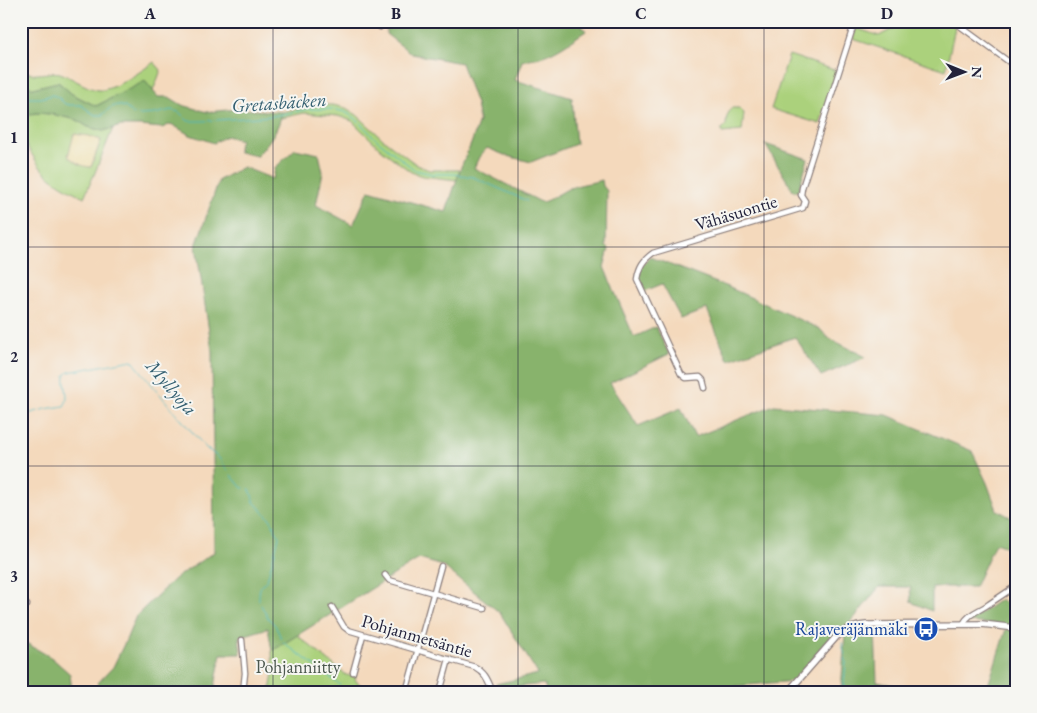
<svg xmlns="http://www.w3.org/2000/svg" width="1037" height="713" font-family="'EB Garamond',serif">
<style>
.green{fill:#abd17c;stroke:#667a5c;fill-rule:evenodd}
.forest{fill:#88b36c;stroke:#556a54}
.sand{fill:#eeda9e;stroke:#887e6c}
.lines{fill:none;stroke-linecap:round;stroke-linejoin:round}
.stream{stroke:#49b8bf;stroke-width:1}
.minor-casing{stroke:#8b7e7c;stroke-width:7}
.tertiary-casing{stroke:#8b7e7c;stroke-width:8}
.minor{stroke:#fff;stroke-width:4.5}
.tertiary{stroke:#fff;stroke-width:5.5}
.grid{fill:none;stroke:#22223b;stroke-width:1;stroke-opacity:0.55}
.labels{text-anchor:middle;stroke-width:4;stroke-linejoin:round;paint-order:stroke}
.street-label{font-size:18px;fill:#22223b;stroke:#f6f6f2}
.transit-label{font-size:18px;fill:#164399;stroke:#f6f6f2;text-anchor:end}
.park-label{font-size:18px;fill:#4b574e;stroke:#f6f6f2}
.water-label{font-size:19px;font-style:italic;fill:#325e70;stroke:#f6f6f2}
.neatline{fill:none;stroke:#22223b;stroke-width:2}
.grid-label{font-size:16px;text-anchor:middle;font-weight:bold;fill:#22223b}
</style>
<rect width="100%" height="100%" fill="#f6f6f2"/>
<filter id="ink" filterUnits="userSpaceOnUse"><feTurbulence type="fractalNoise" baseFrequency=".02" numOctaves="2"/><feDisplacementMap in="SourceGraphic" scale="10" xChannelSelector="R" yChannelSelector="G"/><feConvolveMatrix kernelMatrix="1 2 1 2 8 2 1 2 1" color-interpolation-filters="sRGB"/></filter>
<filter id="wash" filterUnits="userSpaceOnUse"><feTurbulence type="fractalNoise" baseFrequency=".0096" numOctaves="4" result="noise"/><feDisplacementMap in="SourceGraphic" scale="20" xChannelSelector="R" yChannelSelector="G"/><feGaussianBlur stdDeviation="1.12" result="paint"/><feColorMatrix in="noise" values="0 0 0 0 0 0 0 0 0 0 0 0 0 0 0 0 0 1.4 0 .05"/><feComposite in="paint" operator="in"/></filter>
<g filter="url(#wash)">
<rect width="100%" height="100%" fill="#f4d9bc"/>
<path class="green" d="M908,21H946L955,27L946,70L853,39L856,28L879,36Z
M789,55L837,71L820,124L771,109Z
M154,62L161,70L153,91L145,82L96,106L72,94L58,82L33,88L21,80V66C30,81 47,70 60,73C72,77 91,92 103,90C120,86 140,72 154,62Z
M317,105H333L346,108L357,115L384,140L417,165L429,170H460L457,180L422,176L411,172L382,150L352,121L338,116L304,113L281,118L282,112Z
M731,108H739L744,113L742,131L722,133V129L726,125L727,116Z
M36,113L51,114L77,120L88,127L103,131L113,128L94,175L84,197C71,191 50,180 41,168C34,159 29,148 21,139V116ZM77,135L89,136L101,140L91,167Z
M297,635L346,675L356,677L355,680L369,692H270L273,673L272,651Z"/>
<path class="forest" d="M388,21H578L586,31C572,40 558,51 543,56C536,59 529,58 522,61L515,80L572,98L576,144L531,162L507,156L487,148L479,157L474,168L541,202C547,202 563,191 570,188C580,184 592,183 602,180L603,186L607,191L606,246L609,249L604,267L634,337L656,327L669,354L610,383L638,426L681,408L695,437L774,405L887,415L972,451L987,483L997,510L1016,520V550L995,543L975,587H932V611L911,602L910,587H879L848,626L836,634L826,644L794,681L736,686L730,692H547L544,684L496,689L497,688L496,684L538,674L500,613L443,566L419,559L272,651L268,628L239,637L241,654H221L214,692H105L97,684L113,667L126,640L136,616L174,579L214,552L212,351L196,246L219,180L243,167L273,179L275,168L295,149L319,154L323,172L316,205L353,225L369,190L446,212L461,167L471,144L479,121L476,104L461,63L412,54L386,34Z
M21,80L33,88L58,82L72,94L96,106L145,81L158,97H169L182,105L207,112L238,109L282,112C279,130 268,143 257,156L239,152L238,148L241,140L226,136L214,143L190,135L171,124L162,128L139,126H121L103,131L88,127L77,120L51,114L36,113L21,116Z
M765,144L808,159L798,191H793Z
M650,257L730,288L820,329L827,337L866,357L821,376L795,337L728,360L707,309L681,319L662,284L645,291L639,279L641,267Z
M1001,599L1016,614V626L968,622Z
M858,628H875L877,682L908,688L906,692H841L845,633Z
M1006,629L1016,630V692H986Z
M21,640L52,658L70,674L72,692H21Z"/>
<path class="sand" d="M74,134L89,136L101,140L91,167C82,167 75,162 68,156Z"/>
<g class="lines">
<path class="stream" d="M21,96L26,98H41L52,95L58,97L65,104L70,105H81L95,115H102L110,108L117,105L125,107L133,114L140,115L155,114L171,110L179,112L188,121H203L273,116L308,109H333L345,112L355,118L376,139L415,170L432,174H454L473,177L527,201
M21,416L45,409L64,406C71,396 63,386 65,375L69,372L132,360L172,409L206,448L219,458L228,471
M231,475L242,488H244
M249,489H250L254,502L271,520L279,537L267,580C259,586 259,590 259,600
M261,605L268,618L275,625L281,638
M283,642L340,685
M842,643L846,662L843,692
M344,688L349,692"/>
</g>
</g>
<g filter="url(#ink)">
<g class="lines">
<defs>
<path id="minor" d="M370,21L380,27
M953,21L1016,67
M705,388L703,380L700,377L686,378L681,374L637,279C639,267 643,260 653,253L803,208L805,201L801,195L802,188L855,21
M385,575L389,580L484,608
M21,605H27
M332,607L344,627L348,630L475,667C486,673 488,681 493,692
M963,624C969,613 979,611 989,604C998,598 1007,592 1016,586
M242,640L245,673L243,692
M353,672L363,635
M406,692L441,566
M440,692L449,659"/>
<path id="tertiary" d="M788,692L837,636C846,629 854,626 866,625L982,624L1016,628"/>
</defs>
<use href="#minor" class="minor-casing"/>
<use href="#tertiary" class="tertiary-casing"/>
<use href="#minor" class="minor"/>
<use href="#tertiary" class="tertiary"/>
</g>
</g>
<path class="grid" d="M273,21V692M518,21V692M764,21V692M21,247H1016M21,466H1016"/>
<defs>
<symbol id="bus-disc" viewBox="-11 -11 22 22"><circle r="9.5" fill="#1a4fb4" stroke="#f6f6f2"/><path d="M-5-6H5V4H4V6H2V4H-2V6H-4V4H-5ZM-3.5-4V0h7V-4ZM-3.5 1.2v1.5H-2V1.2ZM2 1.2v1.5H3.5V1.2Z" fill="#fff"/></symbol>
</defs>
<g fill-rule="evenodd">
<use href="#bus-disc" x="912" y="615" width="28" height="28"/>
</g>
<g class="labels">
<g class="street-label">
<text transform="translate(736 213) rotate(-17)" y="6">Vähäsuontie</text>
<text transform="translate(417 636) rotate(16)" y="6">Pohjanmetsäntie</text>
</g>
<g class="transit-label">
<text x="908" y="635">Rajaveräjänmäki</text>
</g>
<g class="park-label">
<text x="298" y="673">Pohjanniitty</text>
</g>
<g class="water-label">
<text transform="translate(279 102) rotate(-4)" y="7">Gretasbäcken</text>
<text transform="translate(172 387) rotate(49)" y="7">Myllyoja</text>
</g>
</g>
<rect width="1037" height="713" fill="none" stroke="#f6f6f2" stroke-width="55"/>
<g transform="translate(964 72) rotate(91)" stroke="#f6f6f2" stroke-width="4" paint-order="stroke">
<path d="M0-4L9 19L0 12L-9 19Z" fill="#22223b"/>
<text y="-8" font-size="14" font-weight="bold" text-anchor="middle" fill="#22223b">N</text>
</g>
<rect x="28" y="28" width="982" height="658" class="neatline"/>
<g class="grid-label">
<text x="150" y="19">A</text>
<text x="396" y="19">B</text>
<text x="641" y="19">C</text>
<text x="887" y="19">D</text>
<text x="14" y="143">1</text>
<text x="14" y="362">2</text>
<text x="14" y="582">3</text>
</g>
</svg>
